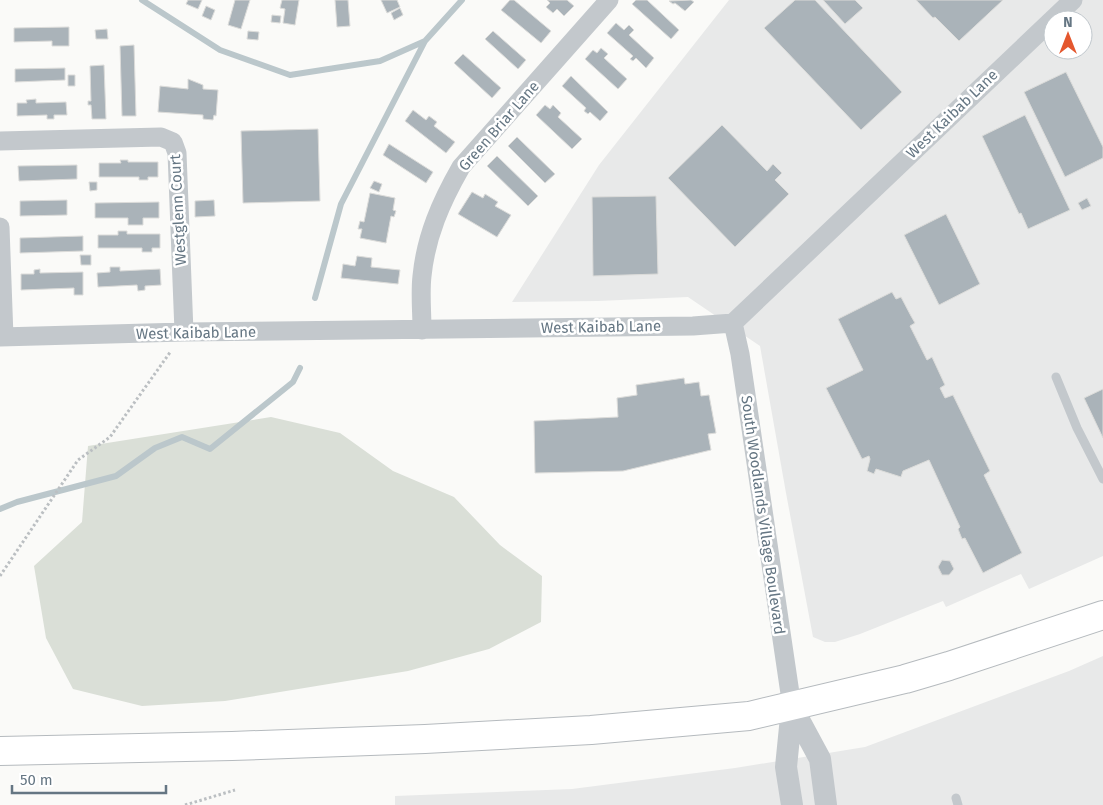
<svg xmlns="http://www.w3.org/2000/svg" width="1103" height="805" font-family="'Fira Sans',sans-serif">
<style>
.built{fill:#e8e9e9;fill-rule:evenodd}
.green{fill:#dadfd7}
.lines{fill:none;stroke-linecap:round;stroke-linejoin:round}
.stream{stroke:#bbc7cb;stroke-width:6}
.building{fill:#aab3b9;stroke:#dcdcda}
.primary-casing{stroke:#b5babe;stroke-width:30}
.path{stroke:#bbbfc2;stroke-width:3;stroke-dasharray:2.5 2.5;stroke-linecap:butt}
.service{stroke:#c3c8cc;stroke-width:9}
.minor{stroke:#c3c8cc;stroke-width:19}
.tertiary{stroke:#c3c8cc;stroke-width:22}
.primary{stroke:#fff;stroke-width:28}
.labels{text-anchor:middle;stroke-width:5;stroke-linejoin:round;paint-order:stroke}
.street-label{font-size:15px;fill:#657683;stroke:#fff}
</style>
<rect width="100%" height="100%" fill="#fafaf8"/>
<path class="built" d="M729,0H1103V556L1029,589L1021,574L946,607L943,601L860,634L835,642H825L813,637L786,493L760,346L688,297L598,301L512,302L599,165ZM1053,20H1083V50H1053Z
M1103,656V805H395V796L572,789L735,768L865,747L1069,671Z"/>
<path class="green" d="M271,417L340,433L393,471L454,497L500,545L542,576L541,622L489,649L408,671L225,701L142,706L73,689L46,638L34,566L82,522L88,446Z"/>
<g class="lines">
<path class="stream" d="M142,0L220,50L290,75L380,61L425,41L462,0
M315,298L341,204L425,41
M0,509L17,502L116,476L155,448L182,437L210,449L293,382L300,368"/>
</g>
<path class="building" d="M188,0H202L198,9L186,4Z
M235,0H250L241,29L228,25Z
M282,0H299L295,25L283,23L285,9L280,8Z
M335,0H348L350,26L337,27Z
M381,0H397L400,7L387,13Z
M510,0H514L551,31L541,43L501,10Z
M547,0H567L574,6L564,16L557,9L553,13L546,7L550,3Z
M636,0H647L679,30L671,39L632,4Z
M691,0L694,2L685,11L675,3L673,4L669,1Z
M795,0H815L902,92L861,130L764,28Z
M823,0H855L863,8L845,24Z
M916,0H1003L959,41L935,17L933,18Z
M206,6L215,10L211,20L202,16Z
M400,8L403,15L394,20L391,13Z
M272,15L281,16L280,23L271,22Z
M616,23L624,30L629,25L634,30L629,35L654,58L646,68L636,58L633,61L630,59L633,56L607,33Z
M69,27V46H52V41L14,42V28Z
M107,29L108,39H96L95,30Z
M248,31L259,32L258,40L247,39Z
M493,31L526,60L518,69L485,39Z
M134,45L136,116H122L120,46Z
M601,48L608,54L604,58L627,79L618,89L585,59L593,50L597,53Z
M463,54L501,88L492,98L454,63Z
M104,65L106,119H92L91,105H88V101H91L90,66Z
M65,68V80L15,82V69Z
M1066,72L1103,147V158L1065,177L1024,92Z
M68,75H75V86H68Z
M571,76L608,112L600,121L590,112L588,114L584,111L586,108L562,86Z
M188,79L203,85V89L218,90L216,116L214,115L213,120L203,119V115L158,112L160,86L188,89Z
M36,99V103L66,102L67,115H54V119H47V115L17,116V103H27L26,100Z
M545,105L550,109L553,105L561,113L558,117L582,139L572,149L536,115Z
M413,110L426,120L429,116L437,122L434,126L455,142L446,153L405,121Z
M1025,115L1070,210L1028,229L1021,213L1019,214L982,136Z
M722,125L767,171L773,164L782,173L775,180L789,194L735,247L668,178Z
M318,129L320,201L243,203L241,131Z
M517,137L555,174L545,183L508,146Z
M389,144L433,172L426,183L383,155Z
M497,156L538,196L528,206L487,166Z
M120,160H128V162H158V177H148V180H139V177H99V163H121Z
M77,165V179L19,181L18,166Z
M374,181L382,184L379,192L370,188Z
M89,182H97V190L90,191Z
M472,192L483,198L485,194L498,202L495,206L511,215L497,237L458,214Z
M370,193L395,198L393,210L396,211L394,217L391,216L386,243L360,238L362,229H358L360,221L364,222Z
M656,196L658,274L593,276L592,197Z
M1087,198L1091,206L1082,210L1078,203Z
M67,200V215L20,216V201Z
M214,200L215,216L195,217V201Z
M159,202V218H143V225H128V218H95V203Z
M946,214L980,284L939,305L904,235Z
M118,231H127V234H160V248H152V252H142V248H98V235H118Z
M83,236V251L20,253V238Z
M80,255H91V265H81Z
M357,256L372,258L371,267L400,270L398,284L341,278L343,264L355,266Z
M110,267H120V271L160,269L161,285L145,286V290L138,291L137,285L98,287L97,273L110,272Z
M40,269V273L83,272V295H74V288L21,290V274H34V270Z
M892,292L896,299L901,297L911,316L915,323L910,326L927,360L932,357L945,385L940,388L945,398L953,395L990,471L984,475L1022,553L983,573L965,538L962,539L958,529L960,527L929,460L903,471L901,477L876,469L874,474L867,471L870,459L869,456L862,459L826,388L863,370L838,319Z
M684,378L685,384L699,382L701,396L709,395L716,433L708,434L711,450L623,471L535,473L534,421L618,417L617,398L637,395L636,385Z
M1103,389V438L1084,398Z
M942,560L950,561L954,569L949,575H942L938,567Z"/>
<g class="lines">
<defs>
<path id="primary" d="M0,751L232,746L425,739L591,730L749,716L905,679L949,666L1103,615"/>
</defs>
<use href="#primary" class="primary-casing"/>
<path class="path" d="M0,576L78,460L110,437L171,351
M185,805L235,790"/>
<path class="service" d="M1056,377L1077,428L1103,479
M956,798L958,805"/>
<path class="minor" d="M0,141L161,137L173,142L177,153L184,332
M0,227L4,337
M733,323L740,354L792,707
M422,330C422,312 420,293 422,276C426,236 441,202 461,167L609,0
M0,337L184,332L693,326L733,323L1073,0"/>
<path class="tertiary" d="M792,707L820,759L826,805
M792,805L786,767L792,707"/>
<use href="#primary" class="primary"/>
</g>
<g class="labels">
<g class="street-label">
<text transform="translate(952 114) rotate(-44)" y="5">West Kaibab Lane</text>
<text transform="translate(499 126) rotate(-49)" y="5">Green Briar Lane</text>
<text transform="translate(178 210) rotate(-93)" y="5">Westglenn Court</text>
<text transform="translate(601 327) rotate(-1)" y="5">West Kaibab Lane</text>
<text transform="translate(196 333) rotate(-1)" y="5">West Kaibab Lane</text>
<text transform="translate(763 515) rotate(82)" y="5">South Woodlands Village Boulevard</text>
</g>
</g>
<g transform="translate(1068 35)"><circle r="24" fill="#ffffff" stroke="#c1c8cd"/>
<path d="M0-4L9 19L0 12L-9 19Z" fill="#e4572e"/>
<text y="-8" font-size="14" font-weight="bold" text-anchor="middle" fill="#657683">N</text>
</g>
<path d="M12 785v8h154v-8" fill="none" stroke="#657683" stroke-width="2.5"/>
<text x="20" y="785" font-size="15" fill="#657683" stroke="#ffffff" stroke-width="4" paint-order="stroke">50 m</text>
</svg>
